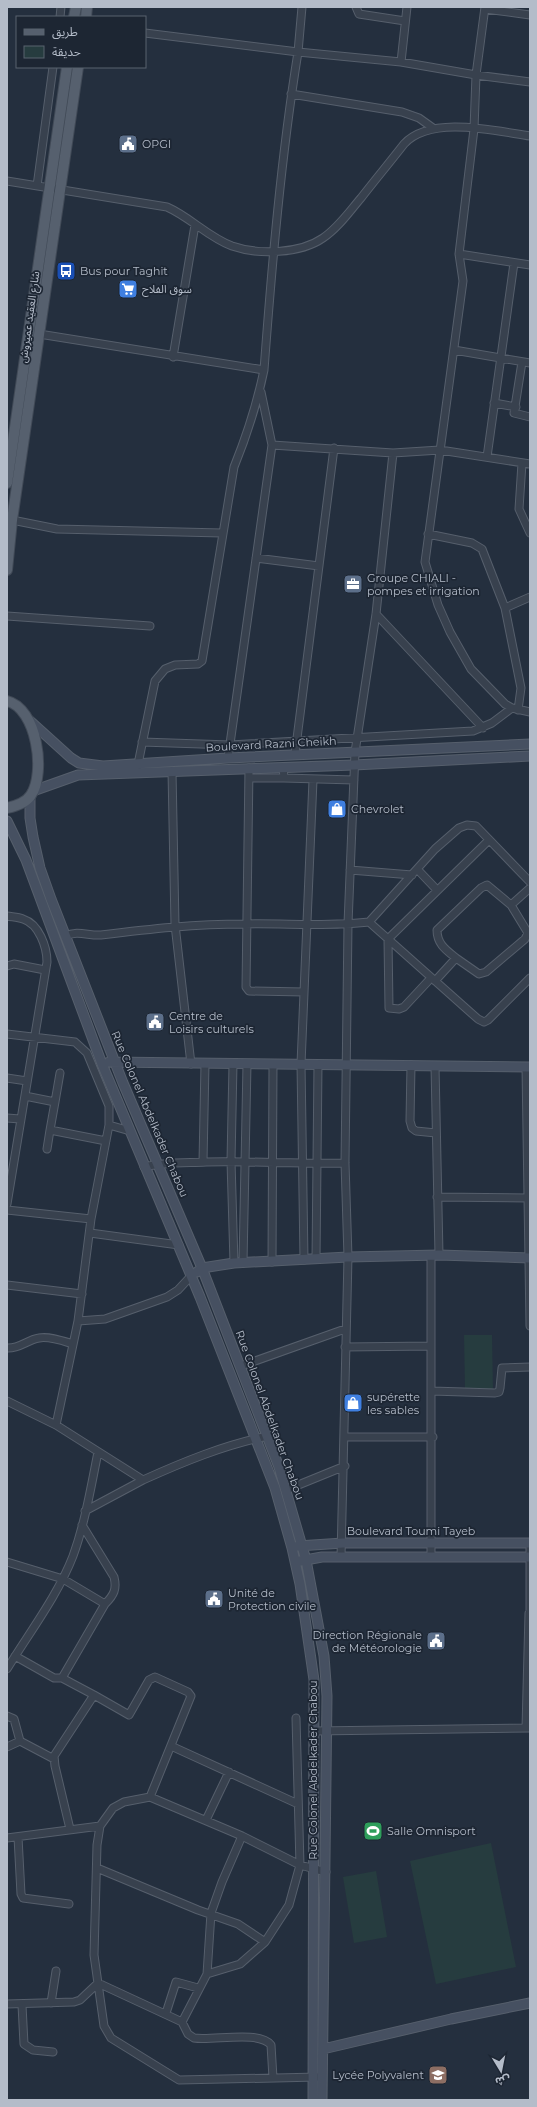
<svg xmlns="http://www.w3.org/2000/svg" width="537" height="2107" font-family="Montserrat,'Noto Sans Arabic',sans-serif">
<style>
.green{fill:#263c3f}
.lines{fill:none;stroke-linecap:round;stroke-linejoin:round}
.street-casing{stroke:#565f6c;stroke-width:9}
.secondary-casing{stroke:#565f6c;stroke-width:11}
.primary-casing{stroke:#414a57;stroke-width:12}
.street{stroke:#38414e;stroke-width:7}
.secondary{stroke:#465061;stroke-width:9}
.primary{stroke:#56606e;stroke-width:10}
.labels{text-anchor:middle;stroke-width:3.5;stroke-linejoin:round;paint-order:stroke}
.poi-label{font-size:11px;fill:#b4bcc9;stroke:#1d2633;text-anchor:start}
.street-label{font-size:11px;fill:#b4bcc9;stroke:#1d2633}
</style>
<rect width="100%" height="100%" fill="#242f3e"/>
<path class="green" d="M464,1335H492L493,1390H465Z
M491,1843L516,1967L436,1984L410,1861Z
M376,1871L387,1937L354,1943L343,1877Z"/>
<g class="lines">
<defs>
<path id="street" d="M356,7L359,14L405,21
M485,7L476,75L530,82
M485,9L530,15
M60,17L61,7
M145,33L298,52L302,7
M401,62L407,7
M291,94L402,112L419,118L433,128
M7,181L167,207C190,217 208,237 232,246C258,255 300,254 323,238C338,228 349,212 361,198C375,180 390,162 404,144C431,115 495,131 530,136
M37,186L53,67
M459,254L530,265
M39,334L264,370C272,264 281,158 298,52L401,62L476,75L474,129L459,254L463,281L425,562L438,605L450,632L471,669L505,704L512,708L530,712
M454,350L530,363
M173,357L195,225
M522,362L514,413L530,417
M261,392L272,445L393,453L440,450L530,464
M494,403L516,407
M487,457L514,263
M522,463L519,509L530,533
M12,520L57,529L222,533
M428,534L472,543L482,549L505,608L530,597
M256,558L319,566
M505,608L521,688L518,710
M376,614L483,728
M7,616L150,626
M142,742L230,745L473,731L492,723L512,708
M295,754L334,448
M228,758L272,445
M283,767L284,778L354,780
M249,768L246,987L249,991L304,992
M137,769L155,681L165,669L175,665L198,664L202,661L234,467C247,435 257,404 264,370
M172,771L175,925L191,1064
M249,778H284
M417,869L437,890
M350,870L412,875
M511,905L530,888
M7,916C12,917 18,917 23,919C39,924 47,947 47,962L7,1204
M369,922L478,1019L484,1022L488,1020L530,978
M66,936C77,930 89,936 101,935C150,929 195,924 244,924C286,923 327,927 369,922L435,849L459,828L467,825L476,826L530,882
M7,966L14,964L45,970
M431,978L404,1007L399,1009L389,1008L388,939L489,840
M435,981L456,958L479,974L486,972L525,939L528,933L511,905L487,885L481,888L437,930C437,944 446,950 456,958
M7,1034L75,1042L87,1053L109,1106V1125
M233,1064L231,1161L234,1263
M411,1065L410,1121L412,1128L416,1131L436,1133
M435,1066L439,1255
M526,1067L530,1326
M7,1078L27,1081
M25,1096L55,1102L50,1130L106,1141
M55,1102L60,1073
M7,1118L20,1119
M47,1149L50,1130
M203,1162L205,1064
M144,1167C164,1162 185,1163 206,1162C252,1161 298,1164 345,1163
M437,1197L528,1198
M7,1210L91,1219
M90,1233L179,1245
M316,1259L318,1064
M304,1260L301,1064L313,780
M272,1262L273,1064
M243,1263L247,1064
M7,1285L82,1294
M78,1321L91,1219L109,1125L130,1131
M345,1347L431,1346
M7,1348C19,1349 27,1340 39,1338C49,1336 63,1341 73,1344
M241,1366L345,1329
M432,1391L495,1393L499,1392L500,1388L502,1368L530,1367
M7,1401L56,1425L143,1480C183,1462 224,1445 268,1436
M56,1425L78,1321L105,1319L167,1297L178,1290L191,1276
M345,1437H433
M286,1490L345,1466
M85,1511L143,1480
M82,1525L114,1577C117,1589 114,1595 105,1604
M530,1548V1613
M341,1557L348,1257L345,1163L348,924L355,752L376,614L393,453
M431,1557V1255
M7,1562L63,1579L105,1604L62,1678H54L15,1656
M7,1669C29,1633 58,1595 73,1556C85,1523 91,1487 98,1452
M62,1678L94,1695
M7,1716L14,1719L20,1741
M526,1728L529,1613
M315,1731L530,1728
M20,1741L54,1759
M171,1746L298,1804
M7,1747L20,1741
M206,1820L229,1772
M70,1829L55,1766L54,1756L94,1695L129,1715L149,1680L155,1677L188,1692L191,1696L150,1797
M242,1836L222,1882L211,1913L207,1974L182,2022L188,2034L194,2038C213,2041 259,2030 271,2045L273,2078
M18,1837L21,1894L23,1898L69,1904
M7,1838L100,1826
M97,1868L198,1910L238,1924L265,1942L289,1905L300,1865L296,1718
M207,1974L240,1964L265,1942
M51,2003L56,1971
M7,2004L74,2002L80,2000L98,1983L182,2022
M22,2005L24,2044L33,2050L53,2052
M166,2013L176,1982L198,1988
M318,2077L179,2080L111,2038L104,2026L94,1955L97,1845L100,1826L113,1808L124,1802L150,1797L242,1836L300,1865L326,1872"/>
<path id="secondary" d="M29,720L71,758L79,763L103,766L228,758L530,744
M33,791L78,775L354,765L530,756
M30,797V818L33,837L40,868L51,899L123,1083L202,1268L279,1467L306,1560L324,1656L327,1696L322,2100
M7,821L26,860L102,1064L200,1297L275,1488L292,1548L300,1584L314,1680L313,2100
M109,1062L530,1067
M197,1272L202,1268L234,1263L348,1257L439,1255L530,1258
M298,1546L343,1543H530
M300,1561L322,1557H530
M323,2049L451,2019L530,2003"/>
<path id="primary" d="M74,17L76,7
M86,17L87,7
M7,483L67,67
M7,570L12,520L78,67
M7,701C37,708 46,773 31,795C26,803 16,806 7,808"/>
</defs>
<use href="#street" class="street-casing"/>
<use href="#secondary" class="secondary-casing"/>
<use href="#primary" class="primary-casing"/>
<use href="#street" class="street"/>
<use href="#secondary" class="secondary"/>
<use href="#primary" class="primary"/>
</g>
<defs>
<symbol id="civic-square" viewBox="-11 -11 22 22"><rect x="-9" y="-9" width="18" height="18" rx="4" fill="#5c6f8a" stroke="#1d2633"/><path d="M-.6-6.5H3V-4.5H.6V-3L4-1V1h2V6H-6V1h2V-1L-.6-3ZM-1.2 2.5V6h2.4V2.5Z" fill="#fff"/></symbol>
<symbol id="bus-square" viewBox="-11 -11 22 22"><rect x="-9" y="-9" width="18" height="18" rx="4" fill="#1a4fb4" stroke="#1d2633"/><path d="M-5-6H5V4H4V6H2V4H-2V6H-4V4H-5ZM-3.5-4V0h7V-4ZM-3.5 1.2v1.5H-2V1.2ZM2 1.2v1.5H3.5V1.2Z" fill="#fff"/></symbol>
<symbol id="supermarket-square" viewBox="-11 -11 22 22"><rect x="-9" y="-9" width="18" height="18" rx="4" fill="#3f7fe0" stroke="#1d2633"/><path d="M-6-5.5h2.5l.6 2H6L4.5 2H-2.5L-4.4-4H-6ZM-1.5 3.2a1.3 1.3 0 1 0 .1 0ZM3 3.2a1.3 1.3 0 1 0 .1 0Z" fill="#fff"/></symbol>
<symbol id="office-square" viewBox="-11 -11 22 22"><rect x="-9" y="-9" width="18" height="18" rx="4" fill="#5c6f8a" stroke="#1d2633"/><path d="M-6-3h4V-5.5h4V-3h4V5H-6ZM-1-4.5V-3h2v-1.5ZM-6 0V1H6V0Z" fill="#fff"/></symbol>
<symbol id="shop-square" viewBox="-11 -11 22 22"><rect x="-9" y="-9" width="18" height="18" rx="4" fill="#3f7fe0" stroke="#1d2633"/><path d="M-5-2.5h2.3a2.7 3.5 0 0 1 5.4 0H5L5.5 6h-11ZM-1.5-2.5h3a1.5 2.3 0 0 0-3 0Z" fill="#fff"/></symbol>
<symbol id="stadium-square" viewBox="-11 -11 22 22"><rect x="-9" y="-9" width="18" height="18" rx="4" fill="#2e9e5b" stroke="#1d2633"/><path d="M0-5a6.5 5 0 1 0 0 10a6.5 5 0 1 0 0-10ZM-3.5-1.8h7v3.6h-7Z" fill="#fff"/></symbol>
<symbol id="school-square" viewBox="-11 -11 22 22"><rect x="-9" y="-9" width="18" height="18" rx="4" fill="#8d6e63" stroke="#1d2633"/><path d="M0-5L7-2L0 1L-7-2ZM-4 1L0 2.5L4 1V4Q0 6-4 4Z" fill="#fff"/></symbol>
</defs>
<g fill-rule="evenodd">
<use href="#civic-square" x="117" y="133" width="22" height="22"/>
<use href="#bus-square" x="55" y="260" width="22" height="22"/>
<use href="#supermarket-square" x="117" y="278" width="22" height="22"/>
<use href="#office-square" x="342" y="573" width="22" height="22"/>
<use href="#shop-square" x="326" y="798" width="22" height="22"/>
<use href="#civic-square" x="144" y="1011" width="22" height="22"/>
<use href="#shop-square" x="342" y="1392" width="22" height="22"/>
<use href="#civic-square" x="203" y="1588" width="22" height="22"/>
<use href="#civic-square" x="425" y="1630" width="22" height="22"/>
<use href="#stadium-square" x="362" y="1820" width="22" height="22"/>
<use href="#school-square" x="427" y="2064" width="22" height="22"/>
</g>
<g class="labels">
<g class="poi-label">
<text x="142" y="148">OPGI</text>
<text x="80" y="275">Bus pour Taghit</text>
<text x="142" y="293">سوق الفلاح</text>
<text x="367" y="582">Groupe CHIALI -<tspan x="367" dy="13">pompes et irrigation</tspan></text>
<text x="351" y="813">Chevrolet</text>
<text x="169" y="1020">Centre de<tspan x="169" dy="13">Loisirs culturels</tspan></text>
<text x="367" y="1401">supérette<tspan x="367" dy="13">les sables</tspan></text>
<text x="228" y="1597">Unité de<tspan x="228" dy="13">Protection civile</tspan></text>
<text x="422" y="1639" text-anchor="end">Direction Régionale<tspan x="422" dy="13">de Météorologie</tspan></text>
<text x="387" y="1835">Salle Omnisport</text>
<text x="424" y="2079" text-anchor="end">Lycée Polyvalent</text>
</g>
<g class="street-label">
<text transform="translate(29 317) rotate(-82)" y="4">شارع العقيد عميروش</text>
<text transform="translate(271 744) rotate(-3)" y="4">Boulevard Razni Cheikh</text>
<text transform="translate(150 1114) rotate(67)" y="4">Rue Colonel Abdelkader Chabou</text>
<text transform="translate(270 1415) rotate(70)" y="4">Rue Colonel Abdelkader Chabou</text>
<text x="411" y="1535">Boulevard Toumi Tayeb</text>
<text transform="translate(313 1770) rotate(-90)" y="4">Rue Colonel Abdelkader Chabou</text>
</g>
</g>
<rect width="537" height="2107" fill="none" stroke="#b4bcc9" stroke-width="16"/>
<rect x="16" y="16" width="130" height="52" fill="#1d2633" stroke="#59626f"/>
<rect x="24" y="29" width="20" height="6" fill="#56606e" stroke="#59626f"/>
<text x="52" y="36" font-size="12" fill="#b4bcc9">طريق</text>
<rect x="24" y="46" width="20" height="12" fill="#263c3f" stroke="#59626f"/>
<text x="52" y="56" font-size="12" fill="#b4bcc9">حديقة</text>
<g transform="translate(501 2071) rotate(170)" stroke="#1d2633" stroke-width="3" paint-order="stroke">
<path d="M0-3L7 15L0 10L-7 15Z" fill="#b4bcc9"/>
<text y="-6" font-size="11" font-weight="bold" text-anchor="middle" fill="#b4bcc9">ش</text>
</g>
</svg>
